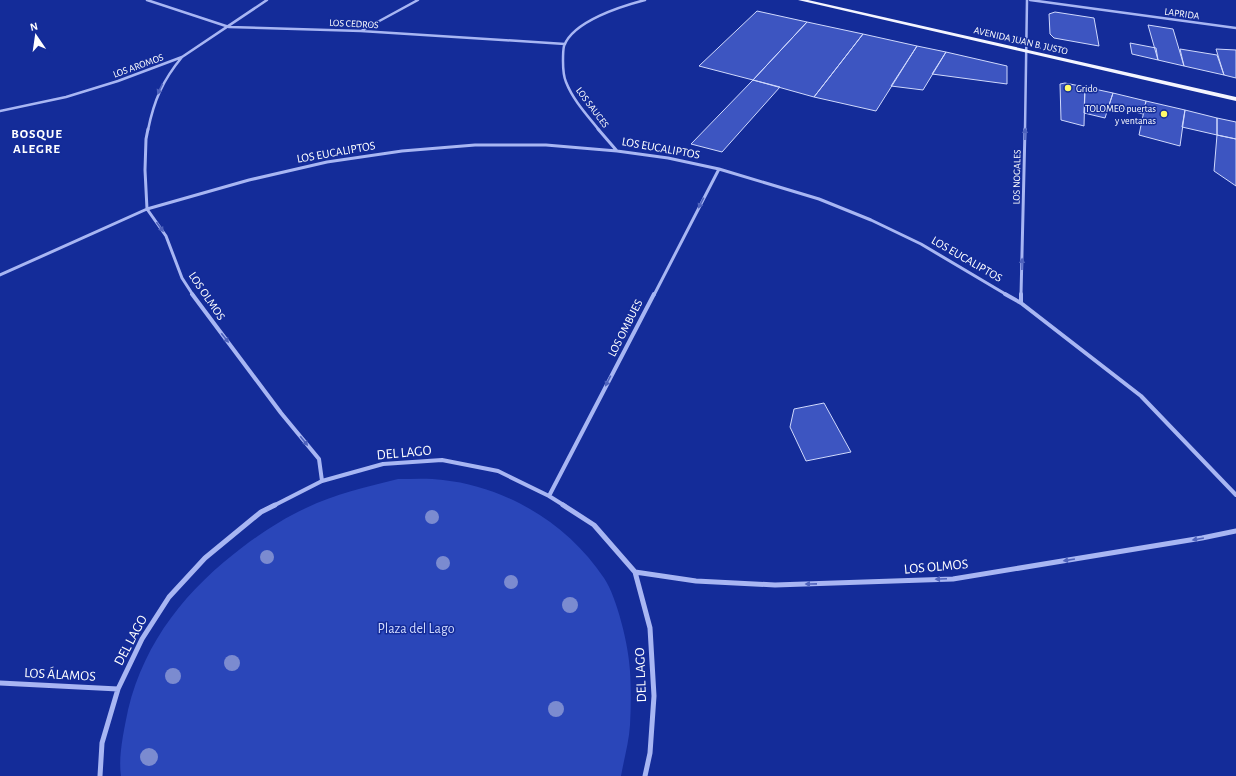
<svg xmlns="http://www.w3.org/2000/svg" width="1236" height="776" font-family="'Alegreya Sans',sans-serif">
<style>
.green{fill:#2a46b9}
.building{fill:#3d55c1;stroke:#d0d9fd}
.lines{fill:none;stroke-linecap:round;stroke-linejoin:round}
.minor-far3{stroke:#a8b6f3;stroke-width:2.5}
.minor-far2{stroke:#a8b6f3;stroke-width:3}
.minor-far1{stroke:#a8b6f3;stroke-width:4}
.minor{stroke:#a8b6f3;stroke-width:5}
.primary{fill:#f4f5ff;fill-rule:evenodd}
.tree{fill:#7b8bd0}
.oneway{fill:#4f63bd}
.poi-dot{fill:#fffb6a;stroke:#142c99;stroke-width:1.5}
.labels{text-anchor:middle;stroke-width:3;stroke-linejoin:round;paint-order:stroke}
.far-street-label{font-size:10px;fill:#fff;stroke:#142c99}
.far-poi-label{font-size:10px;fill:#fff;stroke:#142c99;text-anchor:start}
.street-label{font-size:12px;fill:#fff;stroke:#142c99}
.far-district-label{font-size:13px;font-weight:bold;letter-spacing:1px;fill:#fff;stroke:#142c99}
.near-street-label{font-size:14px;fill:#fff;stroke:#142c99}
.near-park-label{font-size:14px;fill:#d0d9fd;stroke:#142c99}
</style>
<rect width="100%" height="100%" fill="#142c99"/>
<path class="green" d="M398,479C413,479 429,478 443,480C507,487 568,524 604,578C617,597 629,647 630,671C631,688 631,707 630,725C629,742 624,759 621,776H121C118,756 124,730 128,710C145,640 187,589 244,546C263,532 284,518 306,508C335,494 366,487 398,479Z"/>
<path class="building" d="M757,11L807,22L753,80L699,66Z
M1055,12L1094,18L1099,46L1054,38L1050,34L1049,14Z
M807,22L863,34L814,97L753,80Z
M1148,25L1173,29L1184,66L1158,60Z
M863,34L917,46L876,111L814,97Z
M1130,43L1156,48L1158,60L1132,54Z
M917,46L946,52L923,90L891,86Z
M1180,49L1217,55L1224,75L1184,66Z
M1216,49L1236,50V78L1224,75Z
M946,52L1007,66V84L932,74Z
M753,80L780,87L722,152L691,144Z
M1065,83L1085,87L1084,126L1061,120L1060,84Z
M1085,87L1113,93L1105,118L1084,113Z
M1113,93L1146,101L1143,114L1109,105Z
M1146,101L1185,110L1180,146L1139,135Z
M1185,110L1217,118V135L1182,127Z
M1217,118L1236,122V139L1217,135Z
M1217,135L1236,139V186L1214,171Z
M824,403L851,452L806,461L790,427L794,409Z"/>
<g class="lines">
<path class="minor-far3" d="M147,0L229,27L361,31L565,44
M1030,0L1236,28
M361,31L418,0
M0,111L66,97L118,81L182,57L267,0
M148,130C154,100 163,80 182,57
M599,130C587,115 573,100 566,82C563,75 563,68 563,61C563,56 563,50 564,46C573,21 622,6 645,0
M1025,130L1027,0"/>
<path class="minor-far2" d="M148,129L146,139L145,170L147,209L166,236L182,278L193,295
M598,129L617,151
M0,275L147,209L249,180L327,162L402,151L475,145H546L617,151L668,158L719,169L819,199L871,220L921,244L1007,295
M654,295L719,169
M1021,295L1025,129"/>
<path class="minor-far1" d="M192,294L281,413L319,459L322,481
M1005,294L1021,303L1141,396L1236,495
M1021,303V294
M549,496L654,294
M273,506L322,481L383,464L442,460L498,471L549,496L565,506"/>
<path class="minor" d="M563,505L594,525L635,572L650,628L654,696L650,753L645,776
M635,572L696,581L775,585L953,579L1202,538L1236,531
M0,683L118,689
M100,776L102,743L118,689L142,639L169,597L205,558L261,512L275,505"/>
<path class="primary" d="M798,0H808L1236,97V101Z"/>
</g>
<g class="tree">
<circle cx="432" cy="517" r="7"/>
<circle cx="267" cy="557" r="7"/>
<circle cx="443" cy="563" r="7"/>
<circle cx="511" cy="582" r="7"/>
<circle cx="570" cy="605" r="8"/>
<circle cx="232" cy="663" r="8"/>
<circle cx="173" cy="676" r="8"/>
<circle cx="556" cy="709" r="8"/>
<circle cx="149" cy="757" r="9"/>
</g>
<defs><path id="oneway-solid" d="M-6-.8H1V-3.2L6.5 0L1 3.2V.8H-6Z"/></defs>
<g class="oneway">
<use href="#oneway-solid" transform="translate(160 89) rotate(115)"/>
<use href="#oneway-solid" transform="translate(1025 134) rotate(-89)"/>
<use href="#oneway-solid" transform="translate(701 203) rotate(117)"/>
<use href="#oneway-solid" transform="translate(160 227) rotate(54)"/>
<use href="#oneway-solid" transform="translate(1022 264) rotate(-89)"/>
<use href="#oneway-solid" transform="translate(225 338) rotate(52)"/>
<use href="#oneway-solid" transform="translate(608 381) rotate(117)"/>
<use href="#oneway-solid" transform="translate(304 441) rotate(51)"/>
<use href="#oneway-solid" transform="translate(1198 539) rotate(170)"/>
<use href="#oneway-solid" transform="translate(1069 560) rotate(171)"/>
<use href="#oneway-solid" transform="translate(941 579) rotate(177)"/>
<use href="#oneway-solid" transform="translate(811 584) rotate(179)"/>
</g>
<g class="poi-dot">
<circle cx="1068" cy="88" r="4"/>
<circle cx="1164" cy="114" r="4"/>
</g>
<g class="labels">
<g class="far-street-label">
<text transform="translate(1182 13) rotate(8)" y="4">LAPRIDA</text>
<text transform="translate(354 23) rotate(3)" y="4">LOS CEDROS</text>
<text transform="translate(1021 40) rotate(13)" y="4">AVENIDA JUAN B. JUSTO</text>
<text transform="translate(138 65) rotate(-20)" y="4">LOS AROMOS</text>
<text transform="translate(593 107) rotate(53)" y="4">LOS SAUCES</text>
<text transform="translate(1016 177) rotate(-89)" y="4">LOS NOGALES</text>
</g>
<g class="far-poi-label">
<text x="1076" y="92">Grido</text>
<text x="1156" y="112" text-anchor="end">TOLOMEO puertas<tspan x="1156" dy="12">y ventanas</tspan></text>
</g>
<g class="street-label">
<text transform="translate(661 148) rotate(10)" y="4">LOS EUCALIPTOS</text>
<text transform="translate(336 152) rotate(-10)" y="4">LOS EUCALIPTOS</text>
<text transform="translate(967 259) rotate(30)" y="4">LOS EUCALIPTOS</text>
<text transform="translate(207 296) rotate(56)" y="4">LOS OLMOS</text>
<text transform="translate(625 328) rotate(-63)" y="4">LOS OMBUES</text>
</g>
<g class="far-district-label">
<text x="37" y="138">BOSQUE<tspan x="37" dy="15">ALEGRE</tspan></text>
</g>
<g class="near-street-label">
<text transform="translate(404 452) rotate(-5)" y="5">DEL LAGO</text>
<text transform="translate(936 566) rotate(-5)" y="5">LOS OLMOS</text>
<text transform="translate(130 640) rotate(-62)" y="5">DEL LAGO</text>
<text transform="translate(60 674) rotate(3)" y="5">LOS ÁLAMOS</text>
<text transform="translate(640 675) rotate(-92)" y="5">DEL LAGO</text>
</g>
<g class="near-park-label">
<text x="416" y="633">Plaza del Lago</text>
</g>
</g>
<g transform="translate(36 36) rotate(347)" stroke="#142c99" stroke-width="3" paint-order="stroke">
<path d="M0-3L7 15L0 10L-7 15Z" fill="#ffffff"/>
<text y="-6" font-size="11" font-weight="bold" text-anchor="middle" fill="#ffffff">N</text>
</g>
</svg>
